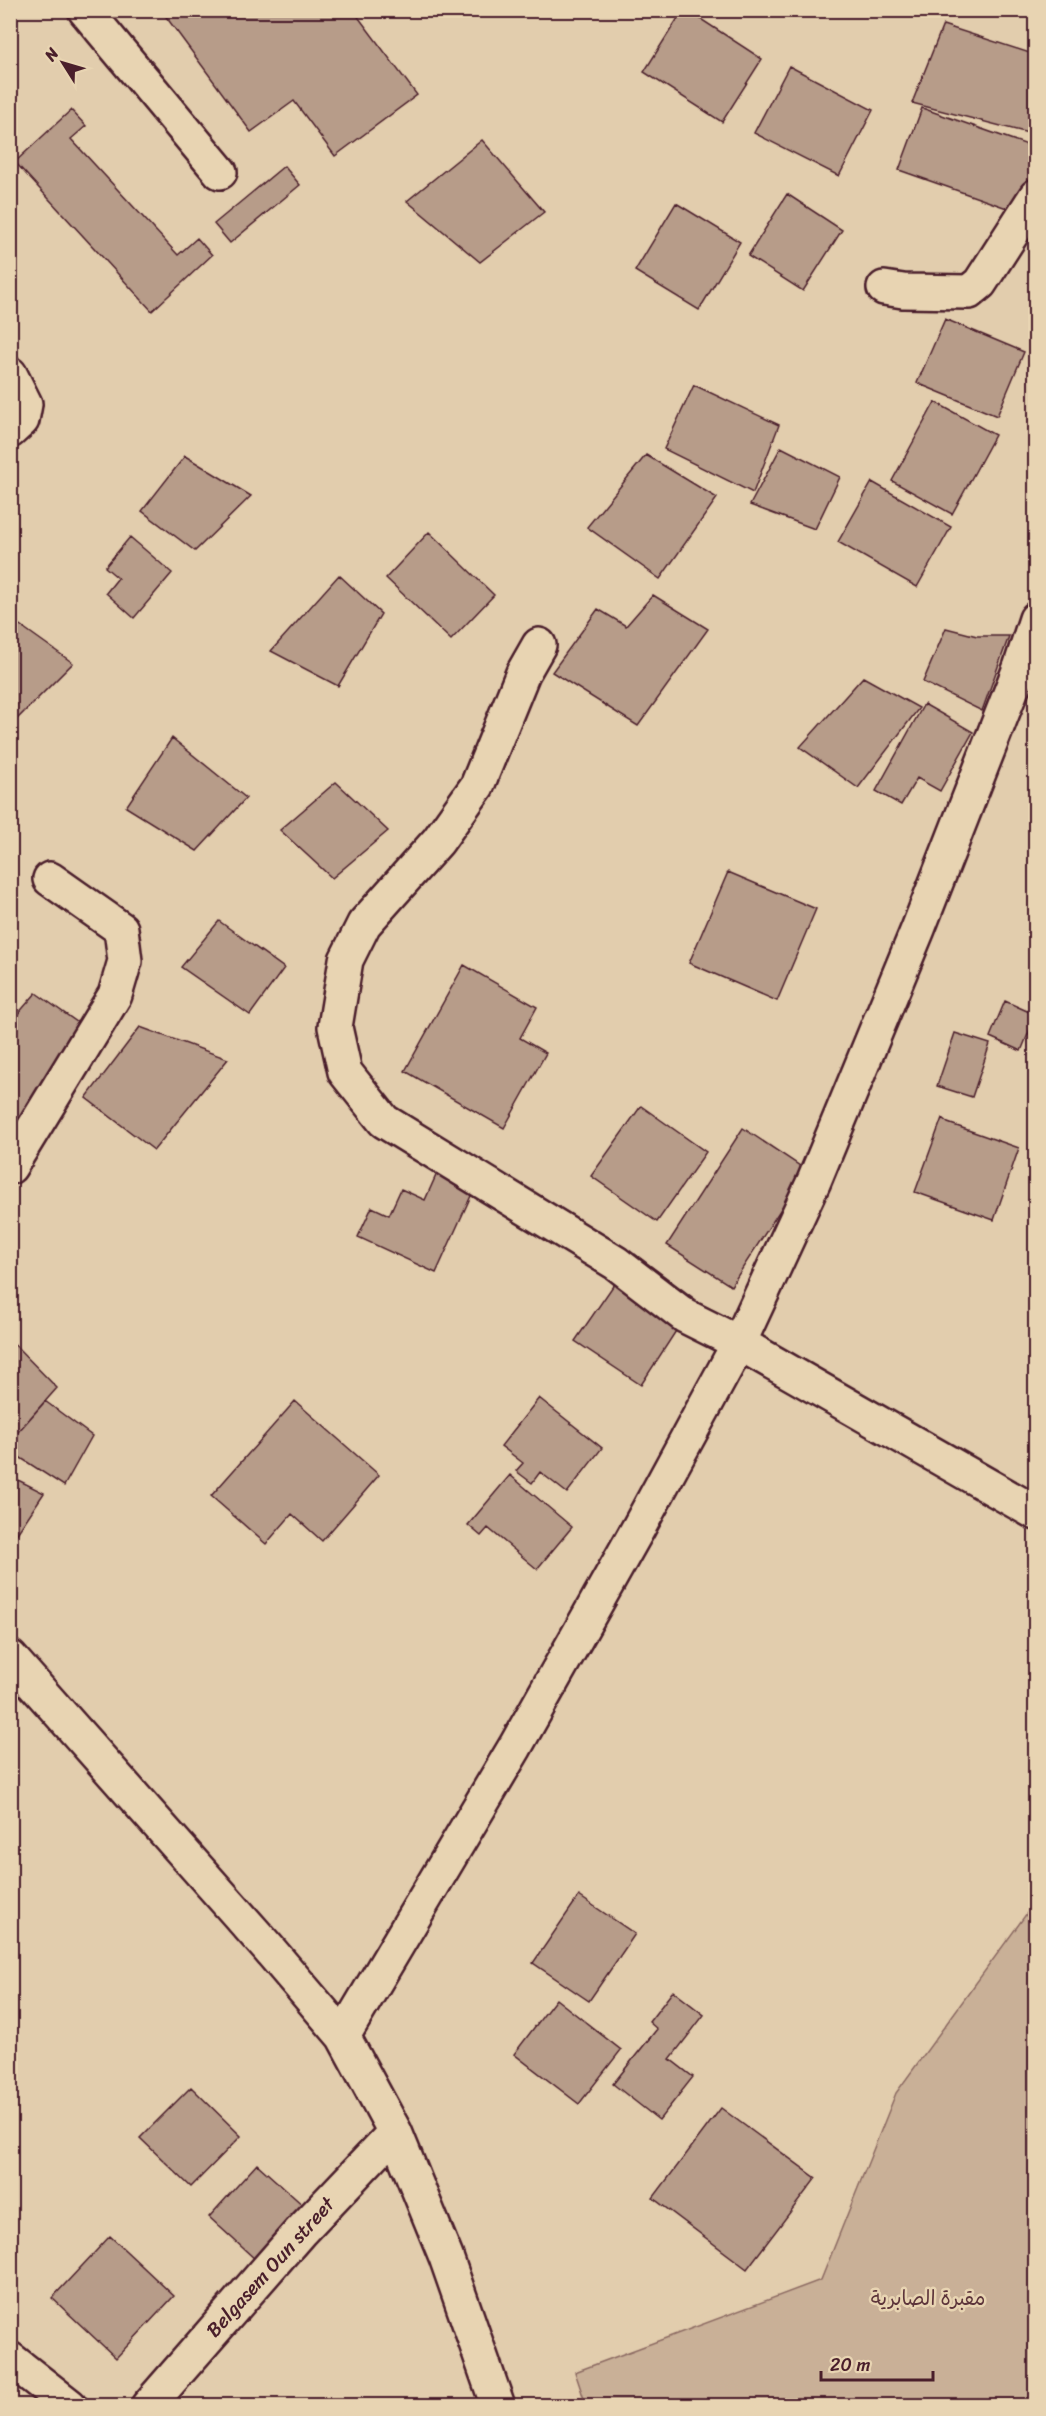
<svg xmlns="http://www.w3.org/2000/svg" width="1046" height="2416" font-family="Sriracha,'Playpen Sans Arabic',sans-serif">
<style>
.green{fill:#c9b097;stroke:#8a6861;stroke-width:1.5}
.building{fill:#b79c89;stroke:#4a1f2b;stroke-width:1.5}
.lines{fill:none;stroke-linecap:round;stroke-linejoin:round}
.minor-casing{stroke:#4a1f2b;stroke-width:38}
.minor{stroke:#e8d4b2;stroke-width:33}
.labels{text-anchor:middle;stroke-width:5;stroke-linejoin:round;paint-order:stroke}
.street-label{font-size:20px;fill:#4a1f2b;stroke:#e8d4b2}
.park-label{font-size:20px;fill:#5d353b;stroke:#e8d4b2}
</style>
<rect width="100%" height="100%" fill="#e2cdad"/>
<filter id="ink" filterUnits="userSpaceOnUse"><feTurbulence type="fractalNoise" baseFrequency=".0167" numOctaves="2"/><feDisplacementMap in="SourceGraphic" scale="12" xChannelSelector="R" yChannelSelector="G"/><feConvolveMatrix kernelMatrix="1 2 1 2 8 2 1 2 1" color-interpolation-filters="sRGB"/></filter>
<g filter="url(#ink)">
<path class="green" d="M1035,1902V2405H586L575,2372L821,2280L896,2093Z"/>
<path class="building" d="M161,10H353L417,95L335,156L294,101L251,132Z
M683,10H687L762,59L722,122L644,72Z
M943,25L1036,55V135L912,103Z
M789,66L873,110L839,176L754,133Z
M922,108L1036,148V173L1021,213L899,170Z
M71,110L86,126L71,139L178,255L197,238L212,255L152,311L15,162Z
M482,140L544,212L480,262L407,201Z
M284,166L300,185L230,243L214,224Z
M787,194L842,230L803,291L748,256Z
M676,203L740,242L699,310L635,271Z
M945,319L1024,352L997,416L917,383Z
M694,385L779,425L753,493L664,449Z
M935,402L995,435L952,514L892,481Z
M781,447L840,477L815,529L750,505Z
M646,455L717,498L660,579L587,527Z
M185,456L251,496L195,551L142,511Z
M872,482L951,527L917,587L838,542Z
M429,532L494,595L451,640L386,578Z
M130,537L172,573L134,618L106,593L118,578L105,567Z
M339,575L381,614L338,686L271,651Z
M653,595L708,629L638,726L552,672L598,609L626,626Z
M10,618L73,663L15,721L10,718Z
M946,628L977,636H1009L982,711L923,682Z
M863,677L919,708L858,788L800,747Z
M924,704L973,732L940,791L917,778L901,805L876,791Z
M172,738L246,798L197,851L126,807Z
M336,782L388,831L332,878L280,830Z
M728,872L816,909L777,1001L689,963Z
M219,921L284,968L250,1015L181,967Z
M464,965L537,1007L520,1038L546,1053L504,1128L405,1071Z
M36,993L81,1025L10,1142V1023Z
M1005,1001L1036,1015L1021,1051L990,1037Z
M140,1027L228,1059L154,1150L86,1098Z
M955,1033L990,1044L972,1097L937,1086Z
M641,1106L706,1152L657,1222L591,1176Z
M942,1118L948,1123L1019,1148L994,1220L915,1192Z
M743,1128L806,1170L731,1286L667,1245Z
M438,1171L475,1187L436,1273L358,1237L372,1207L389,1215L401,1189L425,1200Z
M635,1254L696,1300L641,1385L575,1341Z
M10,1340L57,1388L10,1441Z
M539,1398L602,1448L567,1493L540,1472L532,1483L516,1471L523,1463L501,1446Z
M45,1401L92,1436L64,1486L10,1451V1441Z
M295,1401L379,1475L322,1541L292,1514L266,1544L211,1496Z
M510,1475L572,1527L537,1569L488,1528L481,1536L468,1525Z
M10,1476L44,1493L10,1544Z
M579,1896L635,1934L589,2001L533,1963Z
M673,1991L704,2015L670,2059L693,2077L659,2120L613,2084L657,2029L649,2022Z
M556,1999L621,2050L579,2104L514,2054Z
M191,2087L241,2136L191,2187L140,2138Z
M721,2108L816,2178L747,2269L653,2198Z
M257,2164L305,2207L256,2260L209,2217Z
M110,2236L174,2296L116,2358L52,2298Z"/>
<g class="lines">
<defs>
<path id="minor" d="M85,10L220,172
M884,288L903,291L969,292L980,283L1036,196
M10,374L25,404L22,420L10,431
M539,645L523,673L477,786L438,841L364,924L346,960L335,1027L345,1072L384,1121L616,1263L685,1316L739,1343L1036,1513
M10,1167L115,995L125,961L121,929L50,879
M10,1657L268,1948L343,2036L395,2132L446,2257L498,2406
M343,2036L515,1747L639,1527L739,1343L814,1181L918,929L1020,668L1036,619
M10,2359L70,2406
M148,2406L300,2232L395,2132"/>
</defs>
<use href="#minor" class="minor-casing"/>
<use href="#minor" class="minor"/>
</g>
</g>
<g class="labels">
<g class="street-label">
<text transform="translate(270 2267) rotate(-48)" y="7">Belgasem Oun street</text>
</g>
<g class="park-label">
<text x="928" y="2305">مقبرة الصابرية</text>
</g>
</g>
<rect width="1046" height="2416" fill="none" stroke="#e8d4b2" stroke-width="36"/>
<rect x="18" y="18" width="1010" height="2380" fill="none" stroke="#4a1f2b" stroke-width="2" filter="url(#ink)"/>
<g transform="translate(63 63) rotate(307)" stroke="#e8d4b2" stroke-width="4.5" paint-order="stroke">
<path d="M0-4.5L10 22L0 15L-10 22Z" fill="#4a1f2b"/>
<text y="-9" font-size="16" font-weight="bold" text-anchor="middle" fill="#4a1f2b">N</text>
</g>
<path d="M821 2371v9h112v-9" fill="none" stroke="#4a1f2b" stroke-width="3"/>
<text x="830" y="2371" font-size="18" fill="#4a1f2b" stroke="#e8d4b2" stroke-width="4.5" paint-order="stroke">20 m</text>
</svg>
